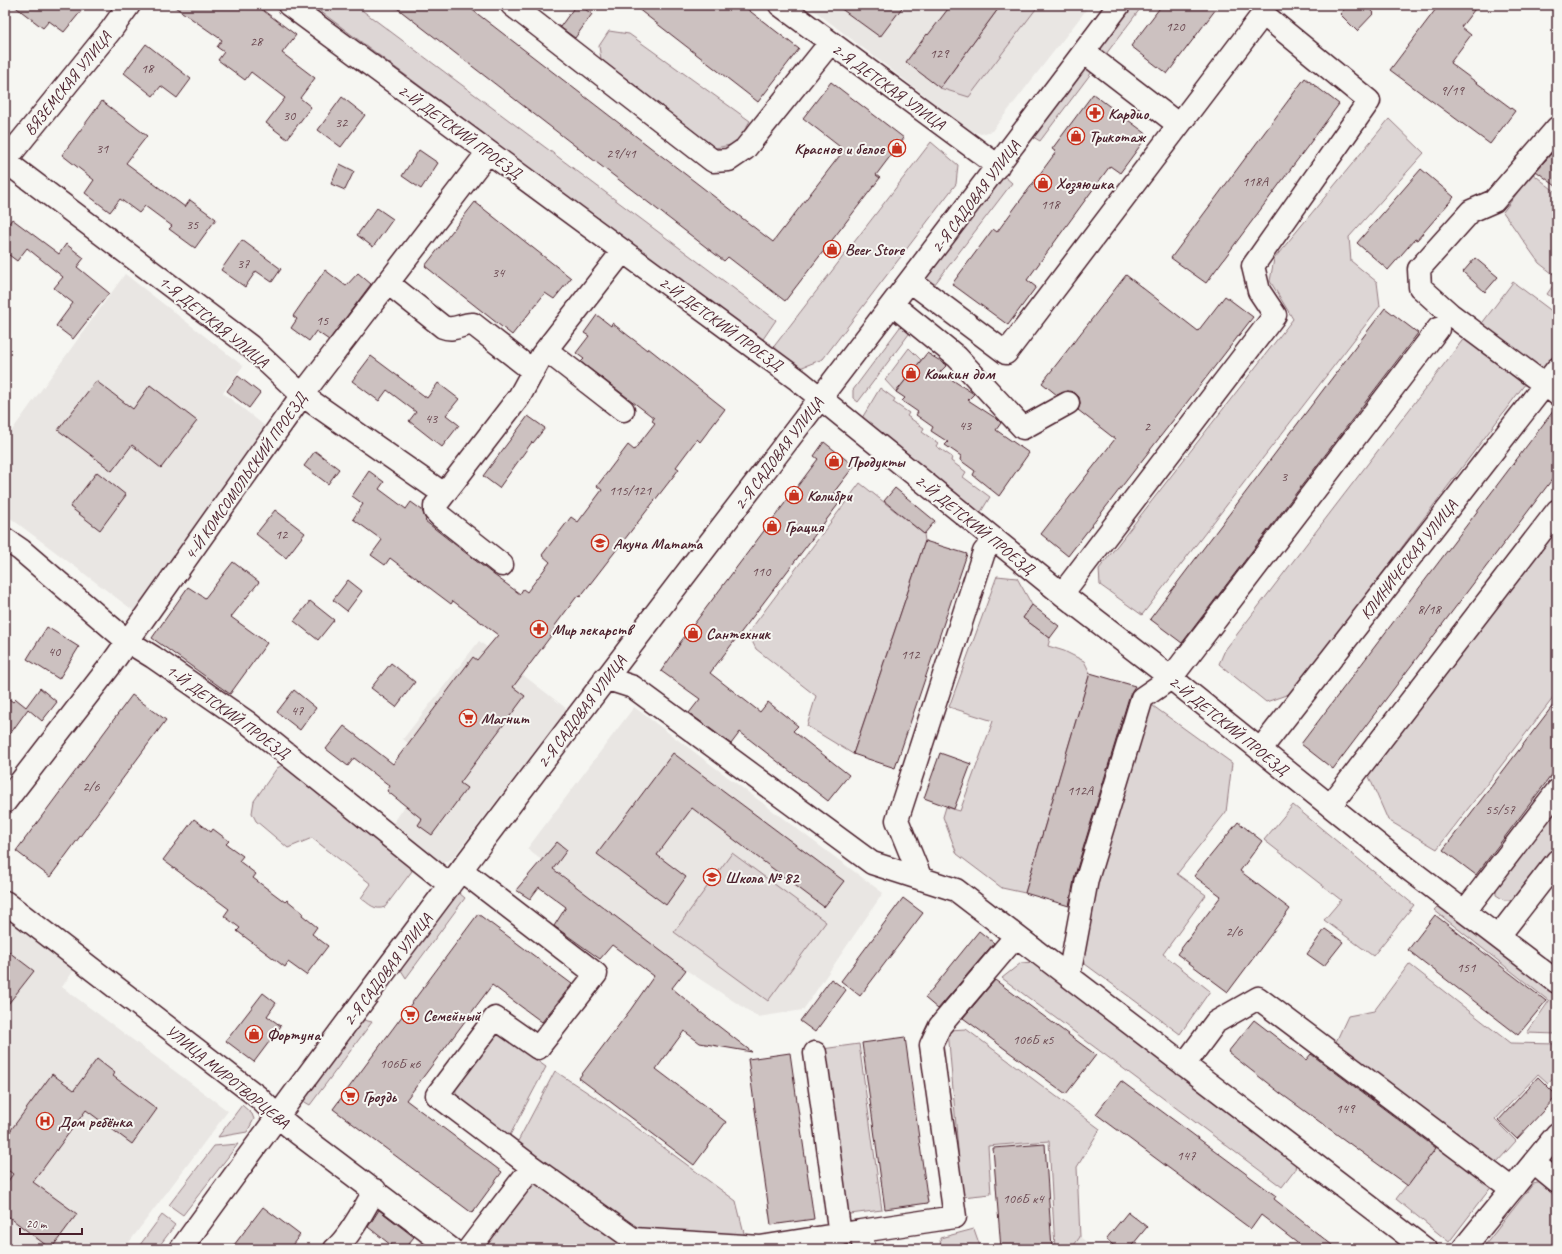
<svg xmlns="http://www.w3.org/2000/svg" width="1562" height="1254" font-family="Caveat,sans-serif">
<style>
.built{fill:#e9e6e3}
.green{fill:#ddd6d5;stroke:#947a80}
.building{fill:#ccc1c0;stroke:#4a1f2b}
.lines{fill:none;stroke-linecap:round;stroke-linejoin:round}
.minor-casing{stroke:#4a1f2b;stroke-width:25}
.major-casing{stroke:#4a1f2b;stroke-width:25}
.minor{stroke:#f6f6f2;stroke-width:22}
.major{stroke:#f6f6f2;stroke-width:22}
.labels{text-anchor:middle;stroke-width:4;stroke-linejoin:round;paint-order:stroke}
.number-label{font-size:14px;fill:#6a4850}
.street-label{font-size:16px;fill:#4a1f2b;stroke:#f6f6f2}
.poi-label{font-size:16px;font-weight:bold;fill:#4a1f2b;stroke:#f6f6f2;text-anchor:start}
</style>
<rect width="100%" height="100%" fill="#f6f6f2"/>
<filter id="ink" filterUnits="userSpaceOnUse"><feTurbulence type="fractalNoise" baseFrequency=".025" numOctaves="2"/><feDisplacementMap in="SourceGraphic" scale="8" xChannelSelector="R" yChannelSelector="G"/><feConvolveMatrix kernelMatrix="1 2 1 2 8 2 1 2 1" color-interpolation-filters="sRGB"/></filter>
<g filter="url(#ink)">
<path class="built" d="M807,5H1090L992,131L981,134L971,131Z
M125,274L243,366L223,393L265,426L134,611L5,514V440Z
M479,641L567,709L452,859L442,863L430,857L392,825L434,764L403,739Z
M634,707L883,893L803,1010L758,1017L686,970L527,849Z
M5,918L74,970L62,987L228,1111L124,1249H5Z
M422,1237L437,1249H413Z
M1080,1237L1096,1249H1071Z"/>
<path class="green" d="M312,5H355L776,320L761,342Z
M1001,5H1039L969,97L940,88Z
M1124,5H1143L1106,54L1093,46Z
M609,31L629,34L750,121L736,144L715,148L601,59L599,46Z
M1080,65L1092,72L1040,141L1028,134Z
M1389,119L1424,153L1349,237L1351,261L1377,282L1380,306L1142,615L1100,585L1099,569L1293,319L1270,281L1274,259Z
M931,142L958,165L956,184L823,359L800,368L772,349Z
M1532,173L1557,193V277L1539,263L1503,212Z
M1004,176L1012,183L931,289L922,283Z
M1557,280V301L1547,294Z
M1513,282L1557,315V351L1541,372L1480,326Z
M903,323L912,330L858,402L853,398V390Z
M1465,337L1525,384L1292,693L1266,702L1219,664L1225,650Z
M909,348L921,360L896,392L885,380Z
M880,388L895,399L893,402L909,413L907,416L924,428L922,432L938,443L936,446L952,457L951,461L966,472L963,477L990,497L979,515L862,418Z
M860,483L924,534L925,541L853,754L807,726L816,696L756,649L748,633Z
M1557,526V693L1437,849L1388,820L1367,772Z
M997,576L1017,578L1032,605L1023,618L1050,638L1048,646L1064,651L1084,661L1090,673L1025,893L1002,888L957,854L943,817L946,807L960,811L993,721L949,707Z
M1142,698L1232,763L1226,812L1177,874L1206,895L1163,954L1210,991L1180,1034L1085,964L1080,927Z
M285,764L410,863L412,871L385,907C375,911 369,904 361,898L371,884L312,838L288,848L256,821L252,813L254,801L277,768Z
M1293,805L1414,905L1373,956L1324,920L1341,900L1264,840Z
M1557,805V849L1515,900H1504L1496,895V884Z
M732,853L826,922L768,1001L674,932Z
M459,893L465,898L406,978L399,967L453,895Z
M1442,902L1557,990V1034L1527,1033L1549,1001L1434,910Z
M1033,962L1296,1160L1295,1170L1282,1187L1002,978L1021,963Z
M1409,964L1510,1043L1557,1044V1073L1548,1083L1538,1074L1495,1120L1516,1141L1497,1162L1489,1163L1334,1046L1348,1016L1374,1011Z
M360,1019L372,1022L310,1105L303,1101L305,1093Z
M966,1029L1100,1129L1077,1167L1080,1237L1071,1249H1055L1049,1141L988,1146L991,1194L962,1197L948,1030Z
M495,1031L546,1067L509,1137L457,1099L455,1086Z
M859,1044L882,1210L842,1215L822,1049Z
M555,1071L602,1102L736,1201L748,1249H479L539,1161L517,1143Z
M242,1105L252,1114L254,1119L247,1132L218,1137Z
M238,1144L183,1215L169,1205L214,1146Z
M1438,1145L1492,1186L1449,1242L1396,1199Z
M1542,1182L1557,1190L1556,1249H1482L1533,1184Z
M162,1215L175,1225L157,1249H137Z
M974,1229L981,1249H941L940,1238Z"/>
<path class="building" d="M13,5H86L64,32L49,21L43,28Z
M172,5H256L296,35L282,53L315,78L300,98L311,107L287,139L266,123L285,98L251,72L245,80L218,60L224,52L217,47L222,40Z
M393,5H466L773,242L844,150L803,118L831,82L904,138L876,175L880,178L785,301L728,257L724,261Z
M576,5H579L592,14L575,38L560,27Z
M633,5H742L799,49L758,102Z
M836,5H904L880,37Z
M951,5H1001L940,88L906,62L927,34L928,35Z
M1162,5H1219L1167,74L1131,46Z
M1348,5H1367L1374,13L1357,31L1340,14Z
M1439,5H1478L1461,27L1471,35L1450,63L1515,111L1490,144L1390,70Z
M146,44L191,79L177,98L161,86L153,96L124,73Z
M1305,78L1339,104L1206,283L1171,258Z
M1093,94L1148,135L1120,173L1110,166L1027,280L1036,287L1008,325L952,284L993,229L997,232L1056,152L1052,149Z
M342,97L365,115L341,147L318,130Z
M102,101L147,136L126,163L185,207L190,200L216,219L195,248L169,229L172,226L145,206L139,213L120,199L110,212L85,193L94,180L62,155Z
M1557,147V187L1536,171Z
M419,150L438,163L421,189L402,176Z
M340,164L354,171L345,190L331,184Z
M1421,169L1454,197L1417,240L1415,239L1388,270L1357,243Z
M475,202L571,278L554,299L545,293L512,335L425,266Z
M377,208L393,219L373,247L357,235Z
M12,219L59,254L66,244L84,258L77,267L109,293L73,339L56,326L73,303L54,288L63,277L27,248L17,261L5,252V229Z
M242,240L281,269L272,282L256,271L245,287L221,270Z
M1475,258L1498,277L1485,292L1463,272Z
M325,270L346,286L358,273L371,284L329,340L316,331L309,341L291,328L297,319L293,316Z
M1126,275L1198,331L1225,296L1253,317L1068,556L1041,534L1115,439L1078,410L1080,403L1079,397L1075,393L1068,391L1057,395L1042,383Z
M1385,308L1418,333L1182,643L1150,619Z
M597,315L611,326L612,323L647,350L648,348L725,409L700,442L697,439L676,467L679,469L580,597L578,595L554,627L556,629L513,687L525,696L460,783L467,788L432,835L418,825L422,819L387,791L390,786L354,758L348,766L326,749L344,726L393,764L473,657L477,660L498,635L453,601L451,604L390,558L385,565L371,555L382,540L353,519L363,504L352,496L369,471L384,482L379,489L406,509L411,502L422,510L426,520L425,521L494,575L520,594L523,589L527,592L550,562L542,555L571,517L578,522L602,490L597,486L628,445L634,450L655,423L652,421L654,418L581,362L584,359L576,353L589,336L584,333Z
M927,353L947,365L940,372L974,394L968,400L997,419L1001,423L996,430L1029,453L999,496L973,475L975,471L960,460L961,456L945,445L948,442L931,431L933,427L916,415L918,412L902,401L905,398L896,392Z
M371,356L427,398L438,383L459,399L446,415L459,425L442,447L409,421L416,412L387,390L379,401L352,381Z
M238,376L260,393L249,408L227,391Z
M96,381L133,409L150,385L197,421L161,468L132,445L112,471L58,430Z
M1557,406V473L1333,769L1301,744Z
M528,416L545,428L533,443L532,442L499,488L483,476Z
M824,442L854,466L834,492L843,498L710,673L760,712L768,702L798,726L793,731L849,775L828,801L740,732L731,744L689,713L700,699L661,671L680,644H679L818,459L814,456Z
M315,451L339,469L328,484L304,466Z
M97,472L126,495L100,530L70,507Z
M895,488L935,521L924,534L884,501Z
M275,510L305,533L286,558L256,534Z
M925,541L967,554L895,768L853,754Z
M233,562L259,582L231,617L267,643L230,694L152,638L188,587L205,598Z
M348,580L362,591L347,611L333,600Z
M310,601L334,620L318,640L294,621Z
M1032,605L1059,626L1050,638L1023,618Z
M47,627L79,647L59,679L27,659Z
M391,663L415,682L396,707L371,688Z
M1090,673L1135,686L1130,694L1075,875L1069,906L1025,893Z
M40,688L57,702L42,721L28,709L5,741V696L13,702L16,699L26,707Z
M294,690L316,708L300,730L277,712Z
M132,695L166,720L50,877L16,851Z
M1557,700V768L1476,875L1443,850Z
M673,753L844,881L824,907L692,808L657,855L686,877L666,905L597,854Z
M940,753L971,764L954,809L924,798Z
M194,819L211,832L213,829L229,841L226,844L243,856L239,861L256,874L253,878L285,902L287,900L303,913L302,915L317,927L312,934L328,946L306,975L288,962L285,967L237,931L240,928L224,916L229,909L163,860Z
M1238,822L1262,841L1240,871L1290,909L1228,992L1177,954L1221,896L1194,876Z
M557,842L567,850L553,869L686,970L672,988L699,1011L752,1052L700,1043L684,1031L656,1069L726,1122L694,1165L579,1078L631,1009L654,976L612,945L600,959L554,926L566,907L539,887L530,899L516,890Z
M903,898L923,913L860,996L841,981Z
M478,914L572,984L542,1022L492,985L406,1100L502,1172L472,1213L333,1109Z
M1435,915L1546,1001L1518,1035L1408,950Z
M1325,929L1343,942L1324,966L1307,954Z
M979,931L994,943L938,1009L925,998Z
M5,949L34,971L5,1008Z
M831,979L846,990L815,1032L800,1021Z
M995,980L1096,1055L1066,1094L963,1018Z
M263,993L276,1003L267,1016L281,1026L254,1062L226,1041Z
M1254,1020L1306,1060L1311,1054L1436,1148L1408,1186L1280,1093L1228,1052Z
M905,1037L928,1203L885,1209L862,1043Z
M790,1053L814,1219L771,1225L748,1059Z
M97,1059L115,1073L113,1076L157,1109L132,1144L86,1110L33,1182L77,1214L51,1249L5,1214V1185L13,1174L5,1168V1138L52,1074L74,1090Z
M1538,1077L1557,1096L1517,1139L1498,1121Z
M1121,1081L1276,1196L1274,1199L1337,1249H1305L1261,1215L1251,1229L1096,1114Z
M1045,1144L1052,1249H1001L993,1148Z
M263,1207L300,1235L289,1249H231Z
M379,1210L414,1237L404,1249H396L368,1227Z
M1128,1212L1147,1227L1129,1249H1118L1106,1239Z"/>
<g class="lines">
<defs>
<path id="minor" d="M289,5L798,380L1062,594L1171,678L1406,867L1557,982
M512,5L713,161L729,160L745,149L830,43
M780,5L998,166
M1084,52L1179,125
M1557,128L1494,201L1471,211L1419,269L1420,287L1450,314L1557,394
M5,161L250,346L302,395L444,494
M5,161L111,30L129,5
M910,281L1006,353L1263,14L1369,101L1253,266L1259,291L1275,315L1062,594
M388,283L443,327C455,332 462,323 473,324L533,371
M892,304L957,357L1023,428L1068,403
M546,350L623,410
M5,539L21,550L127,641L153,657L247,722L450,885
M502,565L440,516L435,511V506L519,397L542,355L623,251
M605,678L633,687L872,863L956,890L1425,1249
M1260,750L1557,369
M5,802L110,666L302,395L488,152
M1330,806L1557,511
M461,870L596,974L538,1048L495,1018L437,1095L532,1167L633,1239L760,1247L861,1231L864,1249
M921,879L897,820L984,552L994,539
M5,902L258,1097L277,1116L299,1134L451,1249
M1465,911L1557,791
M1498,937L1557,861
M1069,976L1087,879L1142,698L1171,678L1438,329
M815,1053L840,1235
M1184,1065L1216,1022L1258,998L1512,1189
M1534,1163L1557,1182
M861,1231L955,1217L931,1045L940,1026L1016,936
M181,1249C485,828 807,420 1119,5
M335,1249C350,1237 365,1207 375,1190
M469,1249L532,1167"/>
<path id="major" d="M1463,1249L1557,1134"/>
</defs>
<use href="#minor" class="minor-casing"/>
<use href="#major" class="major-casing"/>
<use href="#minor" class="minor"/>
<use href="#major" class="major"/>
</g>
</g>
<defs>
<symbol id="pharmacy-ring" viewBox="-11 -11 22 22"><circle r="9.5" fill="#f6f6f2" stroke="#c8321e" stroke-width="1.5"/><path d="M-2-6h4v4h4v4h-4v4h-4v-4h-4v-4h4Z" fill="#c8321e"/></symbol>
<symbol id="shop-ring" viewBox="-11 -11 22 22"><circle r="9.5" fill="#f6f6f2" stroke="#c8321e" stroke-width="1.5"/><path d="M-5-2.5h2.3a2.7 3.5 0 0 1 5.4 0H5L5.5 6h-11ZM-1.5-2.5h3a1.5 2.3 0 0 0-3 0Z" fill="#c8321e"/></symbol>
<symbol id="school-ring" viewBox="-11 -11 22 22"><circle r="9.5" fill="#f6f6f2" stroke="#c8321e" stroke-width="1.5"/><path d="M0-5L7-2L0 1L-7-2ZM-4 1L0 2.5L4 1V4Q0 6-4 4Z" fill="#c8321e"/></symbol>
<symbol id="supermarket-ring" viewBox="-11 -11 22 22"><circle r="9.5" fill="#f6f6f2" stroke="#c8321e" stroke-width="1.5"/><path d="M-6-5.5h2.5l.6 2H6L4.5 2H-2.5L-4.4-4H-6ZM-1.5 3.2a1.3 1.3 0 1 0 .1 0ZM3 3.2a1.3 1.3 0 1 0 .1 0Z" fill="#c8321e"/></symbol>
<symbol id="hospital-ring" viewBox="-11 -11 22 22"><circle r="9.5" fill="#f6f6f2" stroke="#c8321e" stroke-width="1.5"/><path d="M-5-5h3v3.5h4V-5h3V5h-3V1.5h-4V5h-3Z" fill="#c8321e"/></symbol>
</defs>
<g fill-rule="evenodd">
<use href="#pharmacy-ring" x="1085" y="103" width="20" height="20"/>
<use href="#shop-ring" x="1066" y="126" width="20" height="20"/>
<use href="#shop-ring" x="887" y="138" width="20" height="20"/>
<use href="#shop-ring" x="1033" y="173" width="20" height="20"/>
<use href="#shop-ring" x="822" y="239" width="20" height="20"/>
<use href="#shop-ring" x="901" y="363" width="20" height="20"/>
<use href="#shop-ring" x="824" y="451" width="20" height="20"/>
<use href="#shop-ring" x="784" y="485" width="20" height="20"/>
<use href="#shop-ring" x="762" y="516" width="20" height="20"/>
<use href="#school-ring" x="590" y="533" width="20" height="20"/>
<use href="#pharmacy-ring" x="529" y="619" width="20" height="20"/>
<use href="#shop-ring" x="683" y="623" width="20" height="20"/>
<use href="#supermarket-ring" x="458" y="708" width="20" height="20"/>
<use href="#school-ring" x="702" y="867" width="20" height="20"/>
<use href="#supermarket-ring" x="400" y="1005" width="20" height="20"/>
<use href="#shop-ring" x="244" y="1024" width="20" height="20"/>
<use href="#supermarket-ring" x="340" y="1086" width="20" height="20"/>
<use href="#hospital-ring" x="35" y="1111" width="20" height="20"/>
</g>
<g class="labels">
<g class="number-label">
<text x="1175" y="31">120</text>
<text x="256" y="46">28</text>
<text x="939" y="58">129</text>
<text x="147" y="73">18</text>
<text x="1452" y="95">9/19</text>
<text x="289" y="120">30</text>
<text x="341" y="127">32</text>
<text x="102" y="153">31</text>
<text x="621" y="158">29/41</text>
<text x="1255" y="186">118А</text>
<text x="1050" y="209">118</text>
<text x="192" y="229">35</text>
<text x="243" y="268">37</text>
<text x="498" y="277">34</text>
<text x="322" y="325">15</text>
<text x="431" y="423">43</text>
<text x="965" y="430">43</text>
<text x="1147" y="431">2</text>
<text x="1284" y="481">3</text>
<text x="630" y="495">115/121</text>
<text x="281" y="539">12</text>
<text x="761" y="576">110</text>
<text x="1429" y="614">8/18</text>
<text x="54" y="656">40</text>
<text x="910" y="659">112</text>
<text x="297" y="715">47</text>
<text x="91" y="791">2/6</text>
<text x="1080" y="795">112А</text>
<text x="1500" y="814">55/57</text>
<text x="1234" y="936">2/6</text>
<text x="1466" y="972">151</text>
<text x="1033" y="1044">106Б к5</text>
<text x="400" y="1068">106Б к6</text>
<text x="1345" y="1113">149</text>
<text x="1186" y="1160">147</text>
<text x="1023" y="1203">106Б к4</text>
</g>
<g class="street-label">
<text transform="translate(67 83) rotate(-51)" y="6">ВЯЗЕМСКАЯ УЛИЦА</text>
<text transform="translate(889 86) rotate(36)" y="6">2-Я ДЕТСКАЯ УЛИЦА</text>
<text transform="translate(460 131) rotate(36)" y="6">2-Й ДЕТСКИЙ ПРОЕЗД</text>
<text transform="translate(975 196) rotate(-53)" y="6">2-Я САДОВАЯ УЛИЦА</text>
<text transform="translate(214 321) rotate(39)" y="6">1-Я ДЕТСКАЯ УЛИЦА</text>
<text transform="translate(721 323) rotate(36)" y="6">2-Й ДЕТСКИЙ ПРОЕЗД</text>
<text transform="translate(778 453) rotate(-53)" y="6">2-Я САДОВАЯ УЛИЦА</text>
<text transform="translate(245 476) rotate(-55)" y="6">4-Й КОМСОМОЛЬСКИЙ ПРОЕЗД</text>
<text transform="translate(975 524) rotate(39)" y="6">2-Й ДЕТСКИЙ ПРОЕЗД</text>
<text transform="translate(1408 559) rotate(-52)" y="6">КЛИНИЧЕСКАЯ УЛИЦА</text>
<text transform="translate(228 711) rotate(36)" y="6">1-Й ДЕТСКИЙ ПРОЕЗД</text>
<text transform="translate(581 711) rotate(-53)" y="6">2-Я САДОВАЯ УЛИЦА</text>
<text transform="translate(1229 725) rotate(39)" y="6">2-Й ДЕТСКИЙ ПРОЕЗД</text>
<text transform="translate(387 969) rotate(-53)" y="6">2-Я САДОВАЯ УЛИЦА</text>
<text transform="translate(228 1076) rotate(39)" y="6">УЛИЦА МИРОТВОРЦЕВА</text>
</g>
<g class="poi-label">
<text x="1108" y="119">Кардио</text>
<text x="1089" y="142">Трикотаж</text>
<text x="884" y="154" text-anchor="end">Красное и белое</text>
<text x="1056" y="189">Хозяюшка</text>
<text x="845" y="255">Beer Store</text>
<text x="924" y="379">Кошкин дом</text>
<text x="847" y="467">Продукты</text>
<text x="807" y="501">Колибри</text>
<text x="785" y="532">Грация</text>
<text x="613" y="549">Акуна Матата</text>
<text x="552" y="635">Мир лекарств</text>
<text x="706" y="639">Сантехник</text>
<text x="481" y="724">Магнит</text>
<text x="725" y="883">Школа № 82</text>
<text x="423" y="1021">Семейный</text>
<text x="267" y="1040">Фортуна</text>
<text x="363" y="1102">Гроздь</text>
<text x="58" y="1127">Дом ребёнка</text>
</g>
</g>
<rect width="1562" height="1254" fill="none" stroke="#f6f6f2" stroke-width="20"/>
<rect x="10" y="10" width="1542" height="1234" fill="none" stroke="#4a1f2b" stroke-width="1.5" filter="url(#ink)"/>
<path d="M20 1228v6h62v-6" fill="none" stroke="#4a1f2b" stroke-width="2"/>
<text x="26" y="1228" font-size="12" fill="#4a1f2b" stroke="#f6f6f2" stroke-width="3" paint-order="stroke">20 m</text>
</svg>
